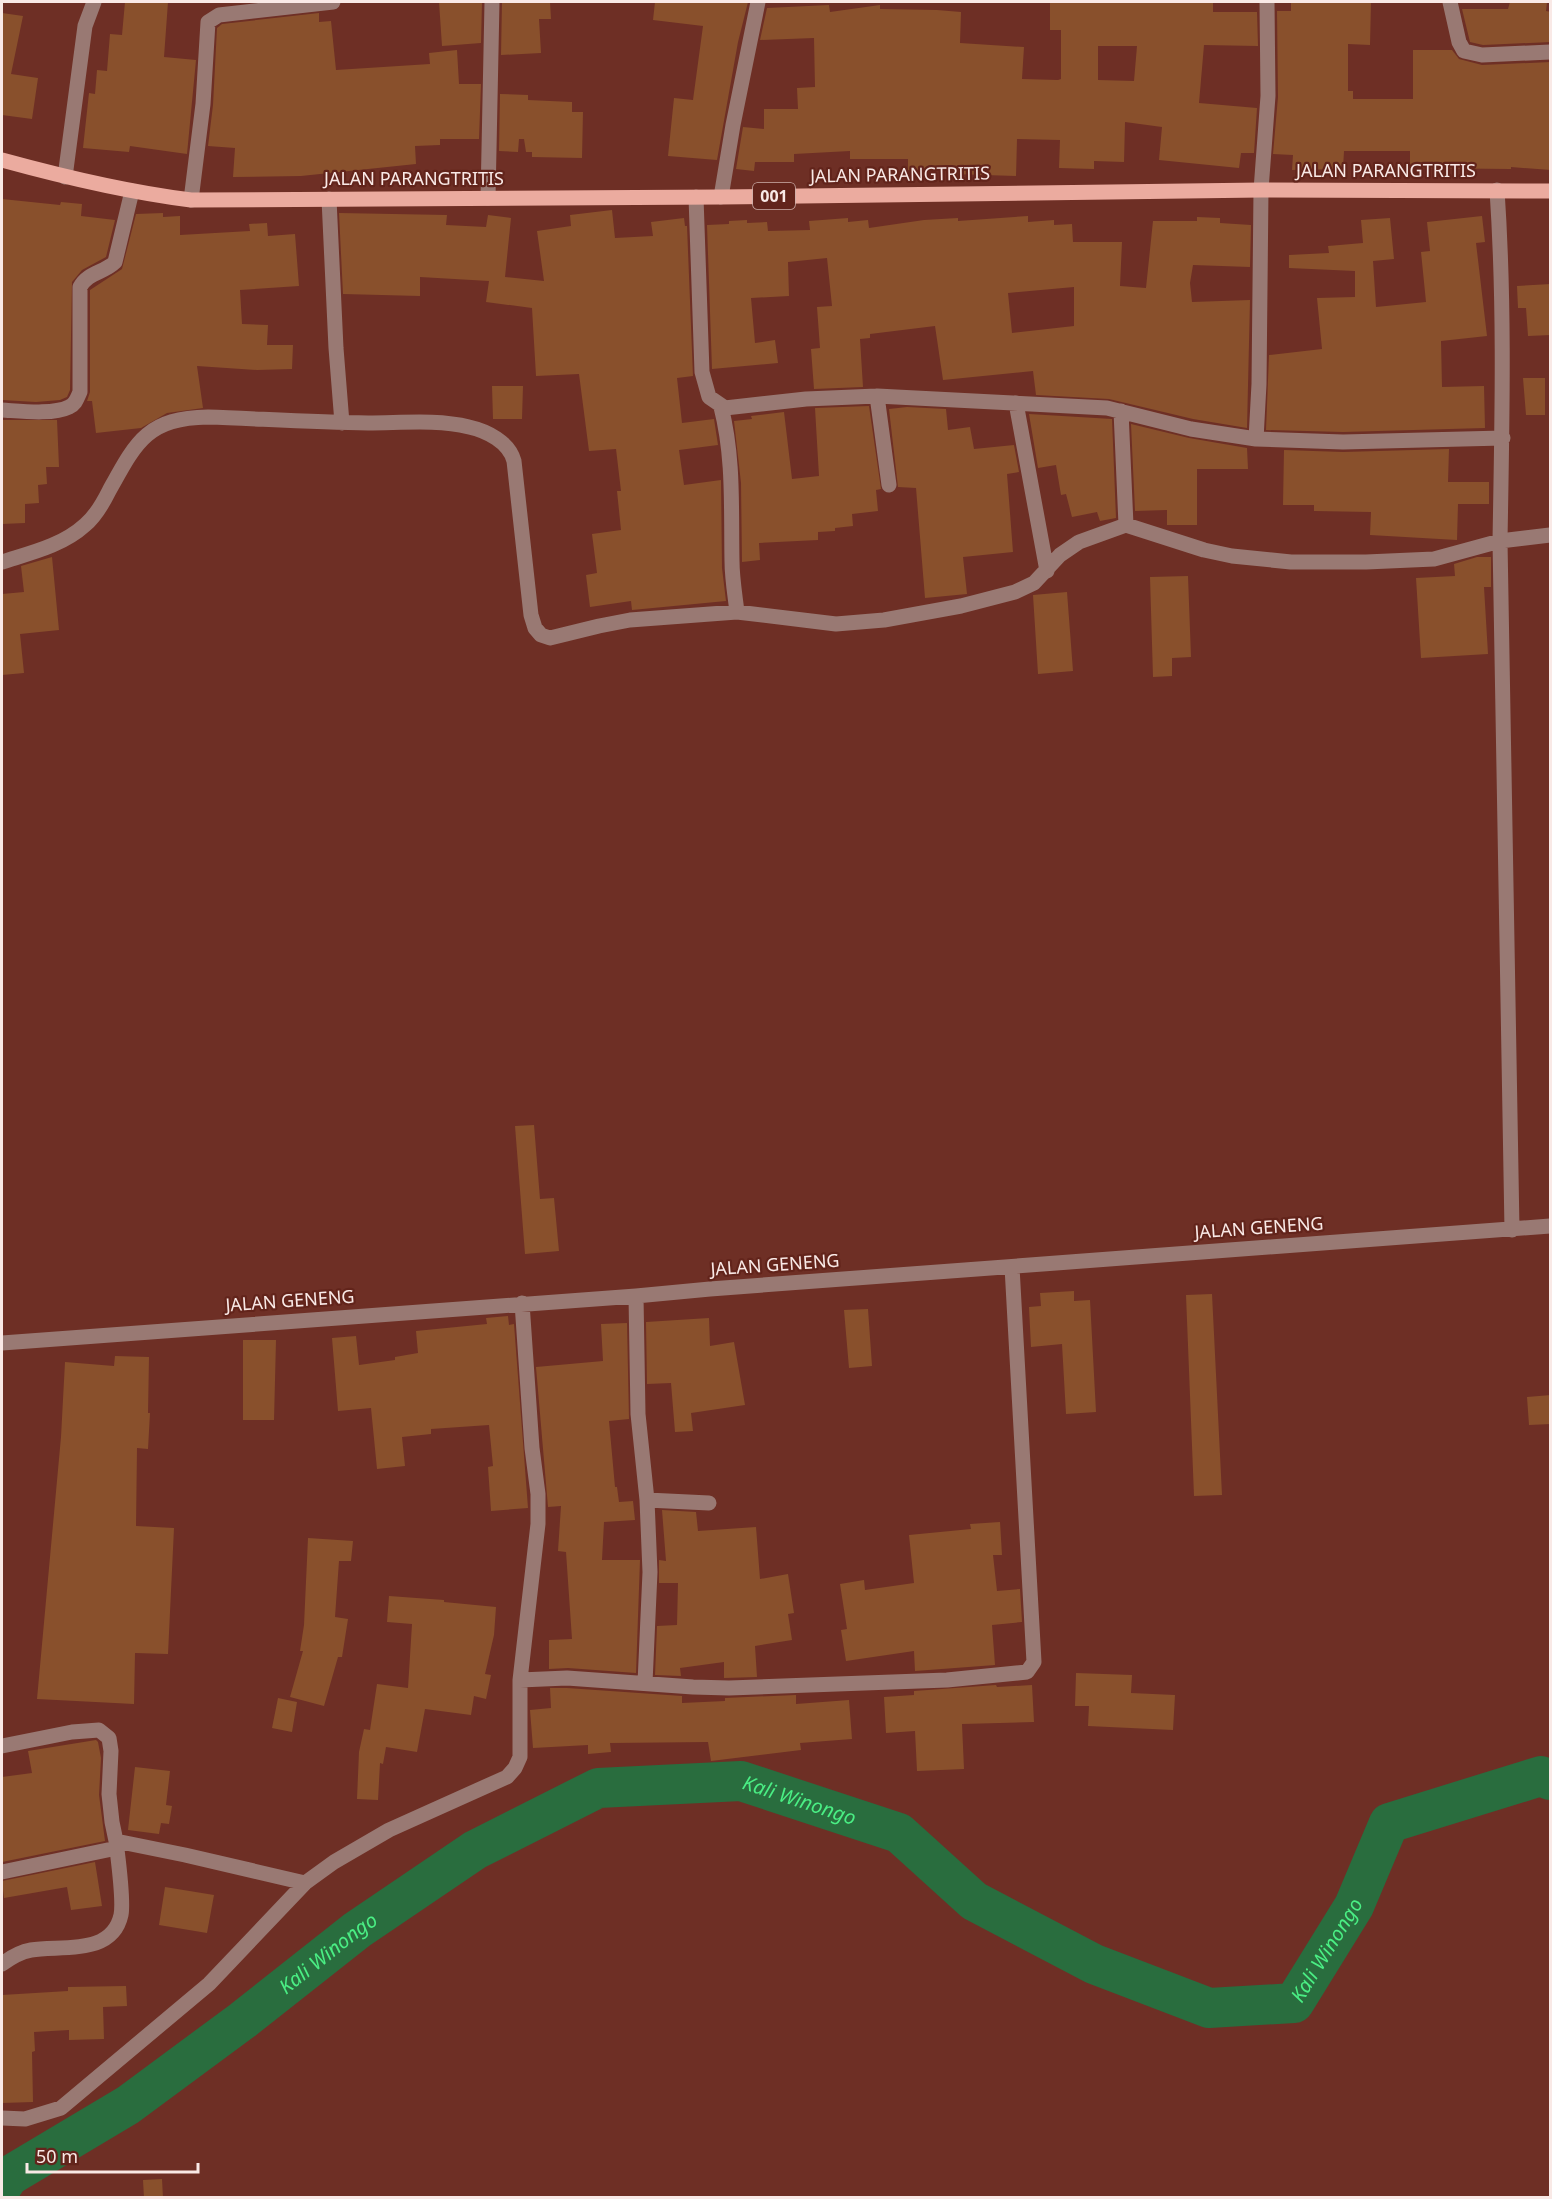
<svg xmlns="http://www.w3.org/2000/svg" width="1552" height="2199" font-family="'Noto Sans',sans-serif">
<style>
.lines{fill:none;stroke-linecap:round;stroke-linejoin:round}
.river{stroke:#296d3e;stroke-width:40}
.building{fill:#89502c;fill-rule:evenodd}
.minor{stroke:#997973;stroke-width:15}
.major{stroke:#ebab9f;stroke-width:15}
.labels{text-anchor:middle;stroke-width:4.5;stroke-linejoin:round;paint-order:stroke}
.shield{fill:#62241b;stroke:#ccaea9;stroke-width:1.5}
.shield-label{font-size:16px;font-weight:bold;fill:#f9e9e6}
.street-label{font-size:18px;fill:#f9e9e6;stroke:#62241b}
.water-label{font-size:20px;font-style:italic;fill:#4aee84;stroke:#62241b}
</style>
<rect width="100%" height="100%" fill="#6e2f25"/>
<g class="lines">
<path class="river" id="s1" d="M2,2186L9,2176L128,2105L243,2020L357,1930L475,1850L598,1788L741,1781L899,1833L974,1901L1094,1964L1209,2008L1294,2003L1354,1906L1389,1823L1541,1776L1550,1780"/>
</g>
<path class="building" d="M125,2H168L164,57L196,60L187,154L130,146L129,152L83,148L89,93L95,94L97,70L107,71L110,34L122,35Z
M439,2H482L481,43L442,46Z
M502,2H550L551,19H539L541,53L501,55Z
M655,2H748L738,42L717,160L668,156L674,98L693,100L703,26L653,20Z
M1050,2H1213V12H1257L1258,46L1204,45L1199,103L1257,108L1254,153H1241L1239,168L1159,160L1162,127L1125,122L1124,162L1094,161V169L1059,168L1060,140L1017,139L1016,176L953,174V171L908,170V159H850V151L794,154V162H755L754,171L736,169L743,127L764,129V109H798L797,88L815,87L814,38L760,40L767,8L829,5L830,12L880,5V9L937,10L961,12L960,43L1024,47L1022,79L1058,80L1061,79V30H1050ZM1098,46H1137L1134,81L1098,80Z
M1291,2H1371L1370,45L1348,44V91H1353V99H1413V50H1452L1459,59L1482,65L1551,62V170L1511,167V169L1410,168V151H1344L1343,169L1292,170L1293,155L1273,154L1278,97L1277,11H1291Z
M1510,2H1547L1546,11L1551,12V42L1483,45L1470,42L1462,9H1508Z
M2,13L23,16L11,74L38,78L32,119L2,115Z
M319,13V22L331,21L336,70L430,64L429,53L457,50L459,84H481L479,139H440V145L415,146L416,164L301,176L233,177L235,148L208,146L213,105L217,28L222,24Z
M500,94L528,95V100L572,102V112H583L582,158L532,157V152H526L524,139H519L518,152L499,151Z
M2,199L60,205L61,202L82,204L81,216L115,220L106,257L82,270L72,282L70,390L67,397L60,400L36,402L2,400Z
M612,210L615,238L653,236L651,222L684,218L685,226H687L693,376L677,378L682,423L714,419L718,445L679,450L684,485L721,480L722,568L726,601L632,610L631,601L590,607L586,575L597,573L592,534L621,530L617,491H621L616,449L589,451L579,374L536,376L532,308L486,302L489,281L420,277V296L343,294L339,213L447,215L446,225L486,227L488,215L511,218L505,277L544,281L537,231L571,226L570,215Z
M163,213V217L180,216V235L250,231L249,224L267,223L268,236L295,234L299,286L240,290L242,324L268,325L267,345H293L292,369L257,370L197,366L203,408L167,413L141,428L96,433L92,401H87L90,392V290L122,269L136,214Z
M1028,216V222L1054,220V225L1072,224L1073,242H1122L1120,286L1146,288L1153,221H1197V217L1220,218V223L1251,225L1250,267L1193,265L1190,283L1192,302L1250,300L1247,428L1193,419L1109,399L1036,395L1033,371L943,380L935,326L870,334V338L860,339L863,387L814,389L811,349L820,348L817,307L832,306L827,258L788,262L789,296L751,298L755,343L775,340L778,363L712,369L707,225L729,224V221L747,220V223L767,222L768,231L810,230L809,221L848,218V222L868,220L869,228L924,220L958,218V221ZM1074,287V326L1012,333L1008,293Z
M1482,216L1485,242L1476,243L1487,336L1441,341L1442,387L1484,386L1485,428L1343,432L1266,430L1269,355L1322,349L1317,298L1355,297V271L1289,268V255L1329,253L1328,246L1363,243L1361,220L1390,218L1394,259L1373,261L1376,307L1426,302L1421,252L1430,251L1427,222Z
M1551,284V335L1528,336L1526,308H1518L1517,286Z
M1523,378H1545V415H1526Z
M492,386H523L522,419H493Z
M869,406L881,489L876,490L878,511L852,514L853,526L835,528V531L818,532V540L759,543L760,560L742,562L741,483L734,421L752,419L751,416L784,412L792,479L819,476L815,408Z
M907,407L946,409L948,430L970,427L974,449L1014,445L1019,472L1007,474L1013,552L963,557L967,594L925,598L916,488L898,487L889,409Z
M1029,414L1112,419L1116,518L1100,521L1097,512L1072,517L1066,494L1061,495L1056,465L1038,468Z
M2,420H57L59,467H46L47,484L38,485L39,503L25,504V523L2,524Z
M1131,424L1189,438L1247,448L1248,469H1197V525H1167V510L1135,511Z
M1449,449L1448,482H1489V504H1458L1457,540L1370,535L1371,512L1314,511V505H1283L1284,450L1343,452Z
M52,557L59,630L20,634L24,673L2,675V594L24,592L21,566Z
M1477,557H1491V587H1484L1488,654L1421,658L1416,578L1455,576L1454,564Z
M1188,576L1191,657L1172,658V676L1153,677L1150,577Z
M1067,592L1073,671L1038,674L1033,595Z
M534,1125L540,1199L554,1198L559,1251L525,1254L515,1126Z
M1074,1291V1301L1090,1300L1096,1412L1066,1414L1062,1344L1031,1347L1029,1307L1041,1306L1040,1293Z
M1212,1294L1222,1495L1194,1496L1186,1295Z
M868,1309L872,1366L849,1368L844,1310Z
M508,1316L509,1325L514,1324L528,1508L491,1511L488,1467L493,1466L489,1425L431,1429V1434L402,1437L405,1466L377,1469L371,1408L338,1411L332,1338L356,1336L359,1365L395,1360V1357L418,1353L416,1331L487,1324L486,1318Z
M709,1318L710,1346L734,1342L745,1405L691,1413L693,1431L675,1432L671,1383L647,1384L646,1322Z
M627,1323L629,1419L609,1421L615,1487H617L619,1502L633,1501L635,1520L604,1522L602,1560H640L636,1673L568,1668L549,1669V1640L572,1639L566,1552L558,1551L561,1506L548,1507L536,1367L603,1361L601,1324Z
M243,1340H276L274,1420H243Z
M115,1356L149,1357L148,1413H150L148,1449L137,1448L136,1526L174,1528L168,1654L135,1653L134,1704L37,1699L61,1437L65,1362L114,1366Z
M1551,1395V1424L1529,1425L1527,1397Z
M662,1510L696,1512L698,1531L756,1527L760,1579L788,1574L794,1613L788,1614L792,1640L755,1646L757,1677L724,1678V1662L680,1668L681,1676L655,1675L657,1626L677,1625L678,1583H659V1560L666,1561Z
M1000,1522L1002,1555H993L997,1591L1020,1589L1022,1622L992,1625L995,1665L915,1671L914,1651L846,1661L841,1630L847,1629L840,1584L864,1580L865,1590L914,1583L909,1535L971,1529L970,1524Z
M308,1538L353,1541L351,1561H339L335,1617L348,1619L342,1657H338L324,1706L290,1697L303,1651H300L304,1625Z
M389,1596L444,1600V1602L496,1607L494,1635L485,1674L491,1675L486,1699L474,1696L471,1715L425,1709L417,1752L386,1747L383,1764L380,1763L378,1800L357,1799L359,1752L364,1729L370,1730L377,1684L408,1688L412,1624L387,1622Z
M1076,1673L1132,1675L1131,1693L1175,1695L1173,1730L1088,1726L1089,1706H1075Z
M996,1685L997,1687L1032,1685L1034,1722L962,1724L964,1769L917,1771L915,1731L886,1733L884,1697L914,1695V1691Z
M550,1688H567L682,1696V1703L725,1701V1698L796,1695V1704L849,1700L852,1739L800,1743L801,1750L711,1761L708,1742L610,1743L611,1752L588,1754V1745L533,1748L530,1710L551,1708Z
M278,1698L297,1702L292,1732L272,1728Z
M96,1740L98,1742L101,1758L99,1795L105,1841L2,1862V1777L32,1773L28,1751Z
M135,1767L170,1771L166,1805L172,1806L169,1824L161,1823L159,1834L128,1830Z
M95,1862L102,1906L71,1910L67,1887L4,1898L2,1881Z
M165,1887L214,1895L207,1933L159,1925Z
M126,1986L127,2006L103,2007L104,2039L69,2040V2030L34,2032L35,2051L32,2052L33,2102L2,2103V1995L68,1991V1987Z
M162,2179L163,2198H144L143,2180Z"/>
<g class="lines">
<path class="minor" d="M1450,2L1459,42L1464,51L1482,55L1550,52
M65,177L85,26L94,2
M1497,190C1505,308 1502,423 1500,541L1550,535
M696,197L702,372L709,397L725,408L806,399L877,396L1107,408L1191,429L1256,439L1343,442L1503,438
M721,197L733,125L758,2
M488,198L492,2
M329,199L336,348L342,423
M191,200L203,104L208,22L219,15L333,2
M877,396L889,485
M1016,403L1047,571
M721,407C734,457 731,509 732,561C732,578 735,595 737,612
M2,410C20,411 53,415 69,407C76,404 77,398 80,392V287C88,272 104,273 115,262L132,191
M1121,411L1126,525
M1256,439L1259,384L1261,190L1268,96L1267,2
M2,562C30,553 62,546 85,525C96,516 103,503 109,491C136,442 147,418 208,417C262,419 315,422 368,423C401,423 437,419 469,427C487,431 509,442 514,461L531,615L535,628L541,635L550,638L599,626L630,620L737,612L836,624L884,620L961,606L1015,592L1034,583L1060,555L1079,542L1126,525L1204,550L1232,556L1291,562H1366L1434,559L1500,541L1512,1230
M636,1296L638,1414L647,1500L650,1572L645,1683
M522,1303L532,1448L538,1494V1524L520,1680L567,1678L693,1687L729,1688L947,1680L1027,1672L1034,1662L1012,1267
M2,1343L636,1296L710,1289L1550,1226
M647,1500L709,1503
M2,1746L72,1732L99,1730L109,1738L111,1751L109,1794L112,1822L116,1841L185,1855L305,1883
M2,1872L117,1848
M2,1964C10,1958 20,1952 31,1950C61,1945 112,1956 121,1915C124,1900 118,1859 116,1841
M2,2118L25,2119L61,2108L209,1984L305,1883L334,1862L389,1830L507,1777L515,1768L520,1757V1680"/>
<path class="major" d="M2,160C64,177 126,192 191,200L721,197L1261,190L1550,191"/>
</g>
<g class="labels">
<rect class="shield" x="753" y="183" width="42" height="26" rx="4.5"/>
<g class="shield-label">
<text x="774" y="202">001</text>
</g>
<g class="street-label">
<text x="1386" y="177">JALAN PARANGTRITIS</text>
<text transform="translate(900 175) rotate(-1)" y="6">JALAN PARANGTRITIS</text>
<text x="414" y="185">JALAN PARANGTRITIS</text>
<text transform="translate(1259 1228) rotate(-4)" y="6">JALAN GENENG</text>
<text transform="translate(775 1265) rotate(-4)" y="6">JALAN GENENG</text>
<text transform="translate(290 1301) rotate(-4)" y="6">JALAN GENENG</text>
</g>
<g class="water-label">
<text dy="7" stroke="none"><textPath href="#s1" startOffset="924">Kali Winongo</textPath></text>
<text dy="7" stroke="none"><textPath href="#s1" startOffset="1536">Kali Winongo</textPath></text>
<text dy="7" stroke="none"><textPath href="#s1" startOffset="402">Kali Winongo</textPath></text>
</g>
</g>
<rect width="1552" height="2199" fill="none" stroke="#f9e9e6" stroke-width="6"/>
<path d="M27 2163v9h171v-9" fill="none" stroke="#f9e9e6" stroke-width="3"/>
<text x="36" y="2163" font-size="18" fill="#f9e9e6" stroke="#62241b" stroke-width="4.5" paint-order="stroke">50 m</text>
</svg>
